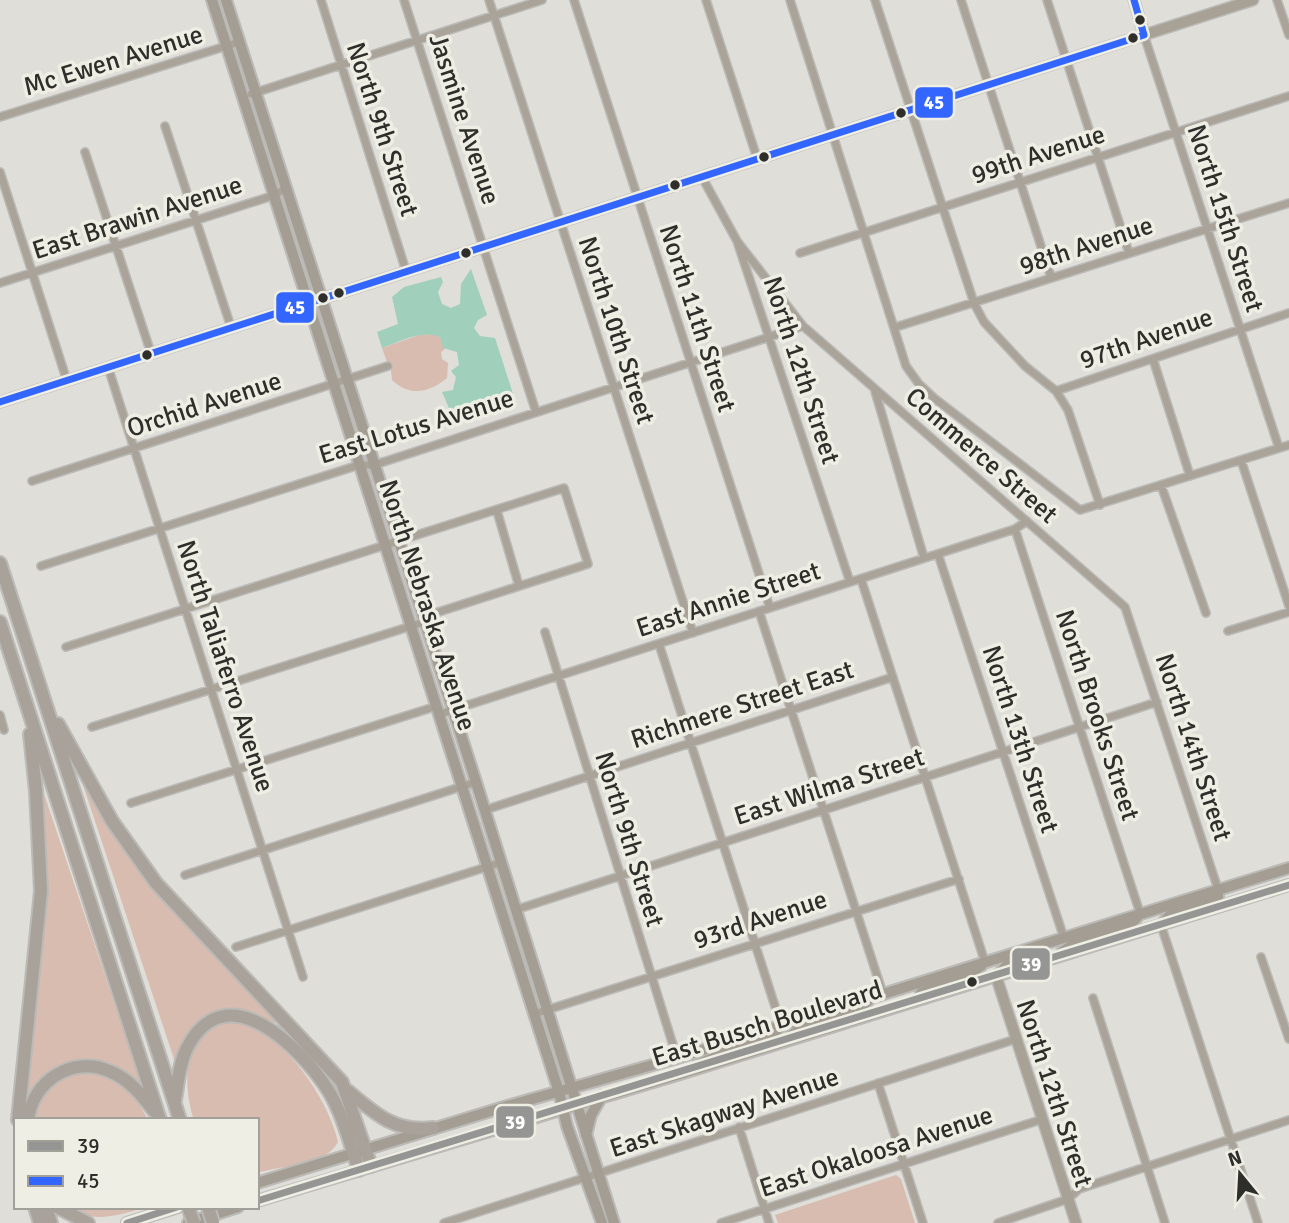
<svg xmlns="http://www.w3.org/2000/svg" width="1289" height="1223" font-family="Signika,sans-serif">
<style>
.green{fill:#d8bcaf}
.water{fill:#a0cfbc}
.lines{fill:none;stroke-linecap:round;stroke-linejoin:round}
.street-casing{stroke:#bbbab7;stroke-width:10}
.secondary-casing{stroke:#bbbab7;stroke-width:13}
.primary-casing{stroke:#bbbab7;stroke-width:14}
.highway-casing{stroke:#bbbab7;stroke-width:16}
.street{stroke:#a9a399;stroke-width:7}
.secondary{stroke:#a8a296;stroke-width:10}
.primary{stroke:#a39d93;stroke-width:10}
.highway{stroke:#a8a29a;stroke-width:12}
.highway-bridge-casing{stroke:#bbbab7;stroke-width:16;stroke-linecap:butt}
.highway-bridge{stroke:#a8a29a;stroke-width:12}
.bus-1-casing{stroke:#eeeee4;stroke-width:12}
.bus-2-casing{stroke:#eeeee4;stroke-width:12}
.bus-1{stroke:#959594;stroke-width:7}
.bus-2{stroke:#36f;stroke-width:7}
.bus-dot{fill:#2e2e2b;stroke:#eeeee4;stroke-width:2.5}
.labels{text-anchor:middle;stroke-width:7;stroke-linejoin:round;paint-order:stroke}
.street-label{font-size:26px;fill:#2e2e2b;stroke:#eeeee4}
.line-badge{stroke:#eeeee4;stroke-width:2.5}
.badge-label{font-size:19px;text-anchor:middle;font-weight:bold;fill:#fff}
</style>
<rect width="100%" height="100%" fill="#dfded9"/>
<path class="green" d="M434,334L440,337L445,349L441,352L442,359L448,363L447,378C429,393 410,397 392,380L390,362H387L382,348L419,335Z
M79,773L115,828L278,1020L275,1023L249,1012L217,1018L177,1068Z
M40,782L143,1089L130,1079L66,1067L23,1114L40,943Z
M225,1023C276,1019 328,1097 338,1142C324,1167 282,1165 257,1173V1120H194C182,1084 183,1037 225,1023Z
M83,1072C116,1073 134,1092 148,1120H34C38,1092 58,1078 83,1072Z
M896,1175L901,1179L915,1223H778L775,1215Z
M63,1207H146C114,1217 93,1223 63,1207Z"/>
<path class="water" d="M471,269L487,315L478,320L474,328L480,336L495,338L514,397L513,401L455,422L442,392L453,390L456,377L451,371L459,365L457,352L443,348L440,337C422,329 399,342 382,348L377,332L398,324L392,297L404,287L441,277L443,282L438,292L442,304L451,308L460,304L461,284Z"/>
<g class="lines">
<defs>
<path id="street" d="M321,0L406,271
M404,0L536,412
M489,0L693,633
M574,0L770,608
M706,0L757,158
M790,0L906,366L919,384L934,398L1080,510L1289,445
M875,0L974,303L984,322L1025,366L1056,391L1068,410L1100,505
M961,0L1051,277
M1047,0L1129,253
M1277,0L1289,35
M1144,35L1279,448
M251,94L542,0
M0,117L239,42
M165,126L231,327
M85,152L151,353
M0,172L67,381
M702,177L737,241L850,582
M737,241L803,326L1125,607L1218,889
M800,253L1289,96
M0,283L272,196L285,189
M896,327L1289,203
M1153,359L1190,476
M108,367L303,977
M875,391L924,558
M1056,391L1289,313
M1241,460L1289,606
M32,481L388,366
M1161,485L1206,613
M497,511L519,586
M1015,529L1140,913
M938,554L1064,938
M41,566L359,465H374L803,326
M861,579L985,962
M759,611L883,994
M1228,631L1289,612
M545,632L677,1058
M659,644L781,1025
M66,647L564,488L588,564L423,617
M440,714L1015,529L1027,521
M0,715L4,730
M92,727L424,622
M131,803L437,706
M485,810L893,677
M185,875L476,782
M515,910L1157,702
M1161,925L1258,1223
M236,947L499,863
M1261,957L1289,1039
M1093,998L1165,1223
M534,1014L959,879
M878,1083L923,1223
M739,1127L769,1223
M444,1223L1016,1039
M721,1223L1043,1119
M998,1223L1068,1199L1079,1189L1289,1120"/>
<path id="secondary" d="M1134,0L1144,35
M0,402L1253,0
M996,976L1076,1223"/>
<path id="primary" d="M212,0L559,1092L567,1126L602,1223
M226,0L476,782L614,1223
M1161,925L1172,913L1218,897V889
M1062,952C1084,934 1125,939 1140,913
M999,974L1007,965L1043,952
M921,993L967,977L982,965
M789,1038C809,1016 846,1021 868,1001
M698,1065C723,1050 758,1050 778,1029
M586,1135L591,1115L602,1096
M257,1183L504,1107L677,1058L1289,868
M257,1201L680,1074L1289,885
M127,1223L178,1207
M188,1223L238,1207"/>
<path id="highway" d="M0,563L180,1120
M0,622L160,1120
M58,724L112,821L156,883L342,1082L371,1166
M348,1091C375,1114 396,1133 433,1128
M175,1100C178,1083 179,1064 187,1048C226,972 301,1048 328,1090C343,1114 350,1144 359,1170
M18,1120L41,891L36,791L30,734
M28,1120C32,1081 73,1055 109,1071C128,1078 142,1095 154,1111
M35,1207L40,1223
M46,1207L51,1223
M57,1207L88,1223"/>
</defs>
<use href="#street" class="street-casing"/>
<use href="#secondary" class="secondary-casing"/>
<use href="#primary" class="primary-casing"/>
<use href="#highway" class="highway-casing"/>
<use href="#street" class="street"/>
<use href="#secondary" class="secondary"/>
<use href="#primary" class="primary"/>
<use href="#highway" class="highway"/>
<defs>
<path id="highway-bridge" d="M188,1207L194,1223
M208,1207L213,1223"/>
</defs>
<use href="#highway-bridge" class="highway-bridge-casing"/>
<use href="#highway-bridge" class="highway-bridge"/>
<defs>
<path id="bus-1" d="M257,1201L1289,885
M127,1223L177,1207"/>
<path id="bus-2" d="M0,402L1144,35L1134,0"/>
</defs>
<use href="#bus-1" class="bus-1-casing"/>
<use href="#bus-2" class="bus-2-casing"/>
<use href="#bus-1" class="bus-1"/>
<use href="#bus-2" class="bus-2"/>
</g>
<g class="bus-dot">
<circle cx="1140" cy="20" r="6"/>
<circle cx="1133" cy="38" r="6"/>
<circle cx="901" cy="113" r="6"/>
<circle cx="764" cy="157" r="6"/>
<circle cx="675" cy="185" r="6"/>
<circle cx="466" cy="253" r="6"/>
<circle cx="339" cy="293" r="6"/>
<circle cx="323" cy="298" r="6"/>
<circle cx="147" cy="355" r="6"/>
<circle cx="972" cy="982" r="6"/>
</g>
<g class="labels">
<g class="street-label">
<text transform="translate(113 60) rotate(-17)" y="9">Mc Ewen Avenue</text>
<text transform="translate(465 119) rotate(72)" y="9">Jasmine Avenue</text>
<text transform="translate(383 129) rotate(72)" y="9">North 9th Street</text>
<text transform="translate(1038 154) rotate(-18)" y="9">99th Avenue</text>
<text transform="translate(137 217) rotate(-18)" y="9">East Brawin Avenue</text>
<text transform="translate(1226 218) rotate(72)" y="9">North 15th Street</text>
<text transform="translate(1086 245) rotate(-18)" y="9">98th Avenue</text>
<text transform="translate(698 318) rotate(72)" y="9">North 11th Street</text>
<text transform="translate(617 330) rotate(72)" y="9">North 10th Street</text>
<text transform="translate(1146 338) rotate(-19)" y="9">97th Avenue</text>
<text transform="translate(802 370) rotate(72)" y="9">North 12th Street</text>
<text transform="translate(204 404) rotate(-18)" y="9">Orchid Avenue</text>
<text transform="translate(416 426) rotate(-17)" y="9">East Lotus Avenue</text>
<text transform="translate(982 455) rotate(41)" y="9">Commerce Street</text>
<text transform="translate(728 599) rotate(-18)" y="9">East Annie Street</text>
<text transform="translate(428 605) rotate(72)" y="9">North Nebraska Avenue</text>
<text transform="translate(226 666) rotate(72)" y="9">North Taliaferro Avenue</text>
<text transform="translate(742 704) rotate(-18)" y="9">Richmere Street East</text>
<text transform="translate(1098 715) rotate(72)" y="9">North Brooks Street</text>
<text transform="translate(1021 739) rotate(72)" y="9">North 13th Street</text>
<text transform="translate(1194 747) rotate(72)" y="9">North 14th Street</text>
<text transform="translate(829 786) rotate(-18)" y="9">East Wilma Street</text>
<text transform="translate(630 839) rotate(73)" y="9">North 9th Street</text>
<text transform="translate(760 919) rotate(-18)" y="9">93rd Avenue</text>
<text transform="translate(767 1023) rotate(-17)" y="9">East Busch Boulevard</text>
<text transform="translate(1055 1093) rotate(72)" y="9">North 12th Street</text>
<text transform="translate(724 1112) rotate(-18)" y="9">East Skagway Avenue</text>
<text transform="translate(876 1151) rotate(-18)" y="9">East Okaloosa Avenue</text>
</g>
</g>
<g class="line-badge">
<rect x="914" y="86" width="40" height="33" rx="7" fill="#36f"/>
<rect x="275" y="291" width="40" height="33" rx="7" fill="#36f"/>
<rect x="1011" y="947" width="40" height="34" rx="7" fill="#959594"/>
<rect x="495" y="1105" width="40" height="34" rx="7" fill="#959594"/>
</g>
<g class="badge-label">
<text x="934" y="109">45</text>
<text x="295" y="314">45</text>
<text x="1031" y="971">39</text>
<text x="515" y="1129">39</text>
</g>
<rect x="14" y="1118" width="245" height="91" fill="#eeeee4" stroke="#a1a19a" stroke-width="2"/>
<rect x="28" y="1141" width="35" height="10" fill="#959594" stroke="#a1a19a" stroke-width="2"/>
<text x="77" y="1153" font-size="21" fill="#2e2e2b">39</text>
<rect x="28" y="1176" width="35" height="10" fill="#3366ff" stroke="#a1a19a" stroke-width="2"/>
<text x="77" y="1188" font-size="21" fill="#2e2e2b">45</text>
<g transform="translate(1240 1174) rotate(342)" stroke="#eeeee4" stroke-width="5" paint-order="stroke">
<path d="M0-5L12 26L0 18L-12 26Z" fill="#2e2e2b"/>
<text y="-10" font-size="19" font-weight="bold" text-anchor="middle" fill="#2e2e2b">N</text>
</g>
</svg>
